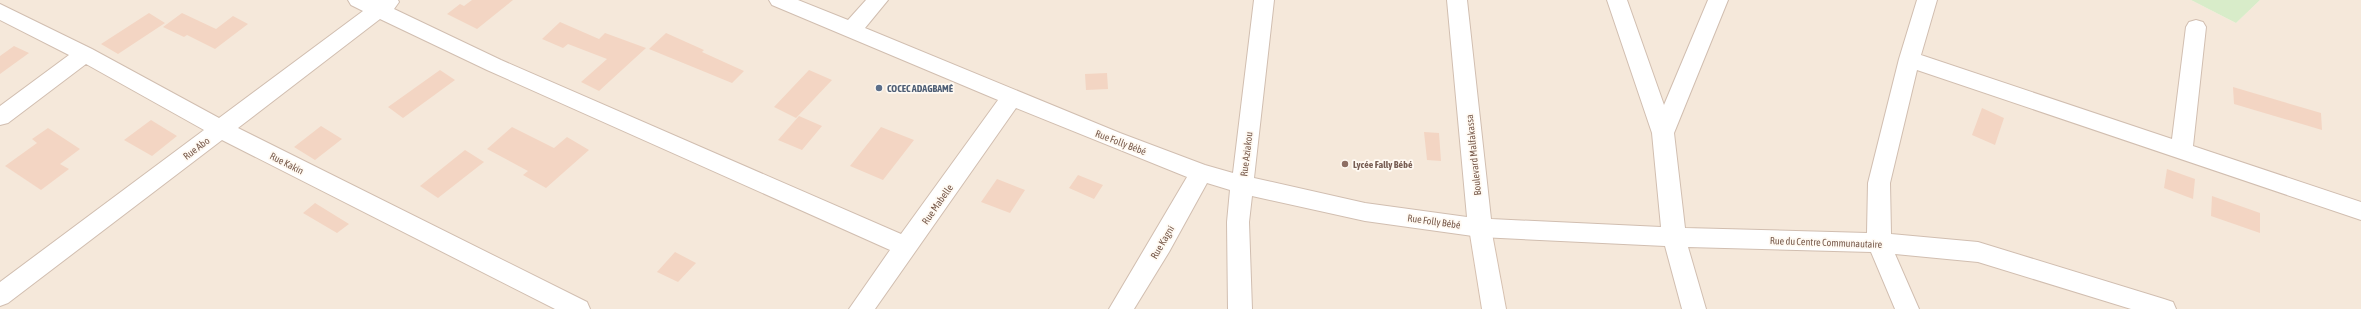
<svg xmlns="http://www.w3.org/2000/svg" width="2361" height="309" font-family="'Asap Condensed',sans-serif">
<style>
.residential{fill:#f5e8da}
.green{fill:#d8ecc9}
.building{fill:#f3d5c3}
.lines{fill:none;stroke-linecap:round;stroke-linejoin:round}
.street-casing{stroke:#d1beb0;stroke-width:2}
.secondary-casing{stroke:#d6c0b0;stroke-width:2}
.street{fill:#fff;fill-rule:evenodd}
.secondary{fill:#fff;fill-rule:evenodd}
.service-dot{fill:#5c6f8a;stroke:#fffaf3;stroke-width:1.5}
.education-dot{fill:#8d6e63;stroke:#fffaf3;stroke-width:1.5}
.labels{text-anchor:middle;stroke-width:3.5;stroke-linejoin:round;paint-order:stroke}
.service-label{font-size:10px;font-weight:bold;fill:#4e5e75;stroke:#fffaf3;text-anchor:start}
.street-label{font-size:10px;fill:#7a5c4d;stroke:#fffaf3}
.education-label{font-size:10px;font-weight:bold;fill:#785e54;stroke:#fffaf3;text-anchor:start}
</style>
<rect width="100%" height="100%" fill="#fdf6ec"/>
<path class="residential" d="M0,0H2191L2236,23L2260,0H2361V309H0Z"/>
<path class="green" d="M2191,0H2260L2236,23Z"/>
<path class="building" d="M472,0H513L477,29L447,14L460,4L464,6Z
M149,13L165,23L118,54L101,44Z
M182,13L216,29L233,16L248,24L215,49L187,35L184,37L163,27Z
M560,22L599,39L605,33L646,48L599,91L581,82L607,59L568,44L563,48L542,39Z
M666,33L704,50L702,52L744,71L732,83L649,49Z
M14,46L29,53L0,74V56Z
M440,70L455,80L403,118L388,107Z
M809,70L832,80L796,118L774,107Z
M1107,73L1108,89L1086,90L1085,74Z
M2233,87L2321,113L2322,130L2234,104Z
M1982,108L2004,118L1995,145L1972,135Z
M799,116L822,126L802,150L778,140Z
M151,120L177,136L152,156L124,140Z
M321,126L342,139L315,160L294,147Z
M512,127L554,148L567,137L589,150L546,188L523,175L528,171L487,149Z
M881,127L914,140L883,180L850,166Z
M48,128L80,149L60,164L69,169L41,190L5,166L37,143L32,139Z
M1424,132L1439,133L1441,161L1427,160Z
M465,150L484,162L438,198L420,186Z
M2167,169L2195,179L2193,199L2164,188Z
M1078,175L1103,185L1094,199L1069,188Z
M997,179L1025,190L1010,213L981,202Z
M2212,196L2260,213V233L2211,216Z
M315,203L349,224L337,233L303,213Z
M675,252L696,263L678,282L657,272Z"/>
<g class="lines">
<defs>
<path id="street" d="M348,0H398L399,2L394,9L501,60L901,234L998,100L772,5L769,0H798L848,20L866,0H888L865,28L1120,133L1205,165L1233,173L1254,0H1274L1254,178L1365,203L1467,217L1447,0H1467L1491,219L1661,227L1652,133L1607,0H1627L1664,105L1708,0H1728L1674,133L1685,228L1867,233L1868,183L1899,59L1917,0H1937L1921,55L2172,139L2186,27L2189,22L2196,20L2203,22L2206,27L2193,146L2361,202V220L1917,70L1890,183L1891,234L1978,242L2164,299L2173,302L2176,309H2131L1978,262L1895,254L1919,309H1895L1871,252L1688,247L1706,309H1682L1665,246L1480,237L1365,221L1252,196L1249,222L1252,309H1228L1227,222L1230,190L1207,183L1169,252L1134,309H1109L1187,177L1016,108L875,309H849L890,250L487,70L380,19L238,128L587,302L590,309H555L222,140L8,303L0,306V282L204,130L86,64L8,123L0,125V106L69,55L0,20V4L92,49L219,118L363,11L351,5Z"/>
<path id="secondary" d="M1480,219L1488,221L1491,228L1506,309H1482L1469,228L1472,221Z"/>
</defs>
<use href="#street" class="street-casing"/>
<use href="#secondary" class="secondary-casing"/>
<use href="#street" class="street"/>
<use href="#secondary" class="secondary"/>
</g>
<circle class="service-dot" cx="879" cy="88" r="4"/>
<circle class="education-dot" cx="1345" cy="164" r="4"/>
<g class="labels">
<g class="service-label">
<text x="887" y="92">COCEC ADAGBAMÉ</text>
</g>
<g class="street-label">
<text transform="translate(1121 142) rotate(21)" y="4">Rue Folly Bébé</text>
<text transform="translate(196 148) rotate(-37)" y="4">Rue Abo</text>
<text transform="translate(1246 154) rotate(-83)" y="4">Rue Aziakou</text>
<text transform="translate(1473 155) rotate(-96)" y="4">Boulevard Malfakassa</text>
<text transform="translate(287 163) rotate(27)" y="4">Rue Kakin</text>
<text transform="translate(937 204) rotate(-55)" y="4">Rue Mabelle</text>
<text transform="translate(1434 221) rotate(8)" y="4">Rue Folly Bébé</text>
<text transform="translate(1162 242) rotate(-60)" y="4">Rue Kagni</text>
<text transform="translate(1826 242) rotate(2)" y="4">Rue du Centre Communautaire</text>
</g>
<g class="education-label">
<text x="1353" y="168">Lycée Fally Bébé</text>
</g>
</g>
</svg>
